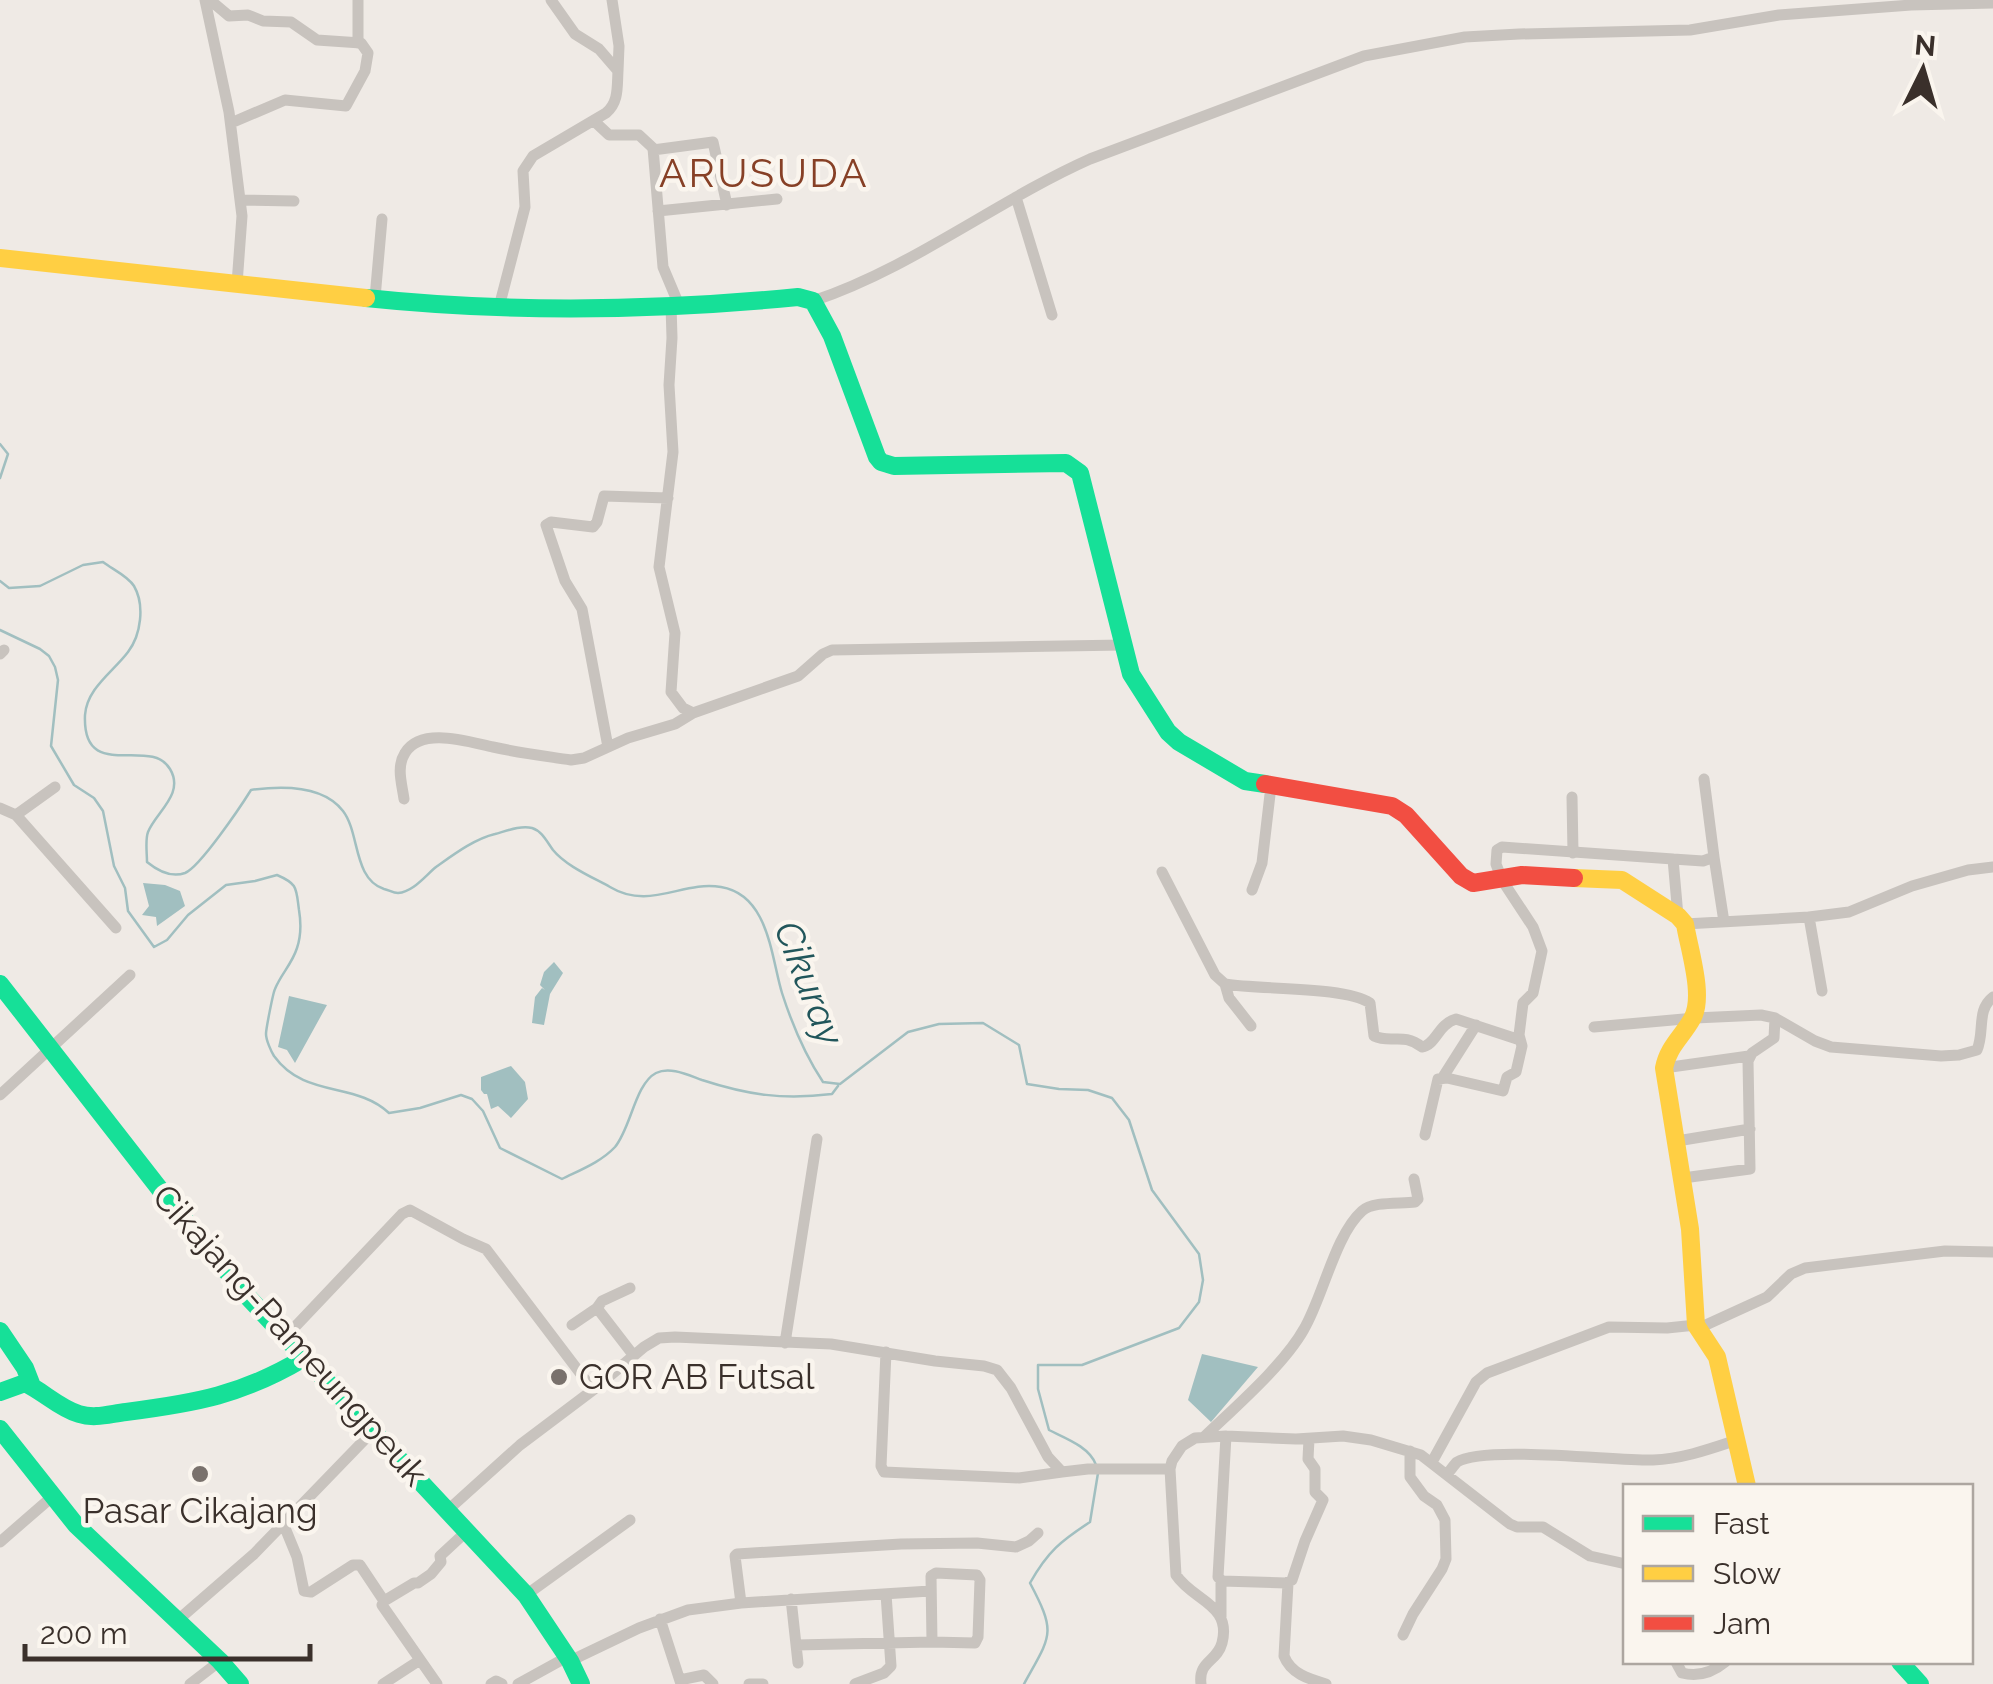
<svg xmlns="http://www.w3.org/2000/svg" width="1993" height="1684" font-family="Raleway,sans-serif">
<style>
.water{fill:#a1bfc0}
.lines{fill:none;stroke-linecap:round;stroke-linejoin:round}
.stream{stroke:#a1bfc0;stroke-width:2.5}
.street{stroke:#c8c3be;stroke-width:11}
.fast{stroke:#16e098;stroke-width:18}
.slow{stroke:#ffcf43;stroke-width:18}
.jam{stroke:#f24e42;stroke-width:18}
.poi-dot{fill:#79716c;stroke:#faf5ee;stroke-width:4}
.labels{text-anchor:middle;stroke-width:9;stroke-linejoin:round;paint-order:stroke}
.street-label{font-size:35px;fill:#3a302b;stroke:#faf5ee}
.poi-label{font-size:35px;fill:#3a302b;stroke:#faf5ee;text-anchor:start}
.water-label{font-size:38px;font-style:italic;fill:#21565b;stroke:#faf5ee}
.quarter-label{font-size:40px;letter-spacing:2.5px;fill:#874026;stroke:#faf5ee}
</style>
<rect width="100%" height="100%" fill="#efeae5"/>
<path class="water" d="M143,883L165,885L180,891L185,906L157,926L156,917L142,915L149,906Z
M554,962L563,973L550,994L544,1025L532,1023L535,997L542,988L545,990L540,985L544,972Z
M289,996L327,1005L295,1063L287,1050L278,1047Z
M511,1066L525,1082L528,1099L511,1118L498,1106L491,1109L487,1094H484L481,1090V1077Z
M1202,1354L1258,1367L1211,1422L1188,1400Z"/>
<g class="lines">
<path class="stream" d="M0,444L8,454L0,478
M0,581L9,588L40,586L83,565L103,562C112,569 128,576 134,586C145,605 141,635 128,652C113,672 87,688 85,715C82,784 150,735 170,769C185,794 156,812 148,832C145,840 147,853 147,862C158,871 171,878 185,873C200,867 241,806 251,790C280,786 323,785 343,811C360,833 353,879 384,889C389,890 393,893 398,893C413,892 425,876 436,867C453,855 474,839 495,834C506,831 521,825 532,828C542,831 547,842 553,850C566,866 592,877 610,887C650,911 683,880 721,887C769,895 771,957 782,993C792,1024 805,1055 823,1082L840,1084L908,1032L939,1024L983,1023L1019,1045L1027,1084L1059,1089L1088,1090L1112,1098L1129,1120L1152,1190L1199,1254L1203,1280L1199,1302L1179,1328L1082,1365H1038V1389L1049,1430C1065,1438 1090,1447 1096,1465
M0,630L40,649L49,656L55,667L58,680L51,746L74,785L94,798L103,811L114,866L125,888L128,911L154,947L167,940L188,915L226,885L255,881L277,875C298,884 296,888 299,910C301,922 301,936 297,948C292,964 281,974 275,989C273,993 266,1029 266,1034C266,1040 271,1051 274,1056C305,1099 355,1081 389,1113L420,1108L461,1095L472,1099L483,1111L500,1148L562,1179C580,1170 601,1162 615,1147C631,1128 635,1084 656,1073C670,1066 688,1075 702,1080C748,1095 783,1100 832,1094L838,1086
M1024,1684C1051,1635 1057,1634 1030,1583C1048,1551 1061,1541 1090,1522L1098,1473"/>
<path class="street" d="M205,0L229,112L242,216L237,284
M210,0L229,16L248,15L263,21L291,22L317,40L361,43L368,53L365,71L346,106L285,100L231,123
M612,0L619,46L618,71
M358,43V0
M594,121L609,135H639L653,148L663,267L679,305
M653,150L713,142L727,205
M1016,197L1052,315
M240,200L294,201
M658,211L777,199
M375,298L382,219
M813,301C912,268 996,201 1090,159L1364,56L1465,37L1519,34L1690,30L1779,15L1911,5L1993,3
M671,305L672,338L669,385L673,452L659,567L675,633L671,692L683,708L693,713
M499,307L525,207L523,171L533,156L606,113C619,102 617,87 618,71L599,49L575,34L551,0
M0,654L4,650
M608,747L582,609L565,581L546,525L551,522L593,527L597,522L604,496L668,498
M1572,797L1573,853
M404,799C402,784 396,767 405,753C421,726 469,742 493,747C519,753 545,756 571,760L584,758L628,738L675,724L693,713L798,676L823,654L832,650L1123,645
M0,808L16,815L116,928
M16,815L55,787
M1714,857L1724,922
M1162,872L1215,975L1225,984C1260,990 1345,986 1370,1003L1374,1036C1391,1044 1403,1032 1422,1047C1436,1045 1438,1024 1456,1019L1520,1040
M1252,890L1262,863L1271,786
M1678,916L1673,859L1703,861L1714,857L1704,779
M1809,917L1822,991
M1685,924L1809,917L1849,912L1912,886L1968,870L1993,867
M1225,984L1229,998L1251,1026
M1594,1027L1695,1018L1761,1015L1775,1018L1815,1041L1831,1047L1941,1056L1959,1055L1977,1050C1985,1032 1976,1010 1993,997
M1664,1068L1749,1056
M1443,1077L1476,1025
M0,1095L130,975
M1425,1135L1438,1079L1447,1078L1503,1091L1507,1077L1516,1072L1522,1046L1519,1035L1523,1003L1533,993L1542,951L1533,927L1502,880L1496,864L1497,850L1502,847L1673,859
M1677,1141L1750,1129
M1683,1178L1750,1169L1748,1061L1752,1053L1774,1038L1775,1018
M630,1288L602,1301L597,1308L634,1356
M572,1325L597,1308
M1697,1329L1767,1297L1791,1274L1805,1268L1945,1251L1993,1252
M284,1336L292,1330L402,1214L410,1210L463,1239L486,1249L593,1390
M785,1343L817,1139
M886,1352L881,1466L884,1472L1019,1478L1062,1472
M1226,1436L1218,1577L1222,1581L1286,1583L1292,1580L1305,1541L1323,1500L1315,1492V1469L1308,1459L1309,1439
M1204,1437C1234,1408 1284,1365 1304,1329C1323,1297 1335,1235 1362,1211C1373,1201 1400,1204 1415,1202L1418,1199L1414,1179
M1432,1462L1476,1382L1487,1373L1609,1327L1667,1328L1696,1325
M1447,1474C1450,1471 1454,1465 1457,1462C1483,1445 1615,1461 1653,1460C1682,1459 1710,1449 1737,1440
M448,1510L520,1445L593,1390L644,1347L659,1338L675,1337L831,1344L935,1361L984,1366L997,1370L1011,1388L1048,1457L1062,1472L1088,1469H1170
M283,1523L297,1557L304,1591L311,1592L353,1565H360L384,1601L382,1605L437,1684
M0,1542L53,1496
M1288,1583L1284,1656C1291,1674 1309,1679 1326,1684
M526,1595L630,1520
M791,1599L798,1663
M384,1601L414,1583H418L431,1574L441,1562L440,1556L467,1531
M741,1603L735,1556L737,1554L901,1544L977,1543L1016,1547L1029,1541L1038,1533
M1221,1617V1581
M660,1619L681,1684
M178,1620L254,1554L372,1432
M1403,1635L1413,1614L1442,1569L1446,1559L1445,1520L1437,1505L1424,1496L1410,1477V1451
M796,1645L932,1642L975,1643L978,1637L980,1580L977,1575L936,1573L931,1576L932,1642
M570,1661L639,1628L688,1610L741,1603L930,1591
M1676,1662L1682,1673C1698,1677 1713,1672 1725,1662
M680,1680L704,1675L713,1684
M190,1684L220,1661
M383,1684L420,1660
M491,1684L496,1681L502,1684
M518,1684L567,1657
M749,1684H763
M855,1684L884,1673L891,1666L886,1594
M1201,1684C1198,1661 1217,1662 1222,1643C1232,1604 1193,1601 1176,1575L1170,1469L1172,1461L1182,1446L1195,1438L1226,1436L1296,1439L1343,1436L1371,1440L1421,1455L1510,1524L1517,1527H1543L1590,1556L1626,1564"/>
<path class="fast" d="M366,298C509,313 655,311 798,297L813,301L832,336L877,457L881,462L894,466L1066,463L1080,473L1131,674L1168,732L1179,742L1245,781L1265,784
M0,984L169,1201L247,1296L526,1595L570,1661L581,1684
M0,1331L25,1368L32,1386
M0,1392L25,1383C44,1392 59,1408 79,1414C95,1419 109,1414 126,1412C196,1403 242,1395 304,1358
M0,1429L76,1525L220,1661L240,1684
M1900,1662L1920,1684"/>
<path class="slow" d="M0,258L366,298
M1574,878L1622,880L1678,916L1685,924C1689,949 1705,997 1692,1019C1682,1037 1668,1047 1664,1068L1690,1229L1696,1325L1717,1357L1747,1486"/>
<path class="jam" d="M1265,784L1392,806L1406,815L1461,876L1473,883L1522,875L1574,878"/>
</g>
<g class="poi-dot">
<circle cx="559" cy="1377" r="10"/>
<circle cx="200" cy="1474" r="10"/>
</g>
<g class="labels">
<g class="street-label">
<text transform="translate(290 1335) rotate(48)" y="12">Cikajang-Pameungpeuk</text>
</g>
<g class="poi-label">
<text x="579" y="1389">GOR AB Futsal</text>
<text x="200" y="1523" text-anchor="middle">Pasar Cikajang</text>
</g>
<g class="water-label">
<text transform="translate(809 983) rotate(69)" y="13">Cikuray</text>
</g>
<g class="quarter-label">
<text x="764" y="187">ARUSUDA</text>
</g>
</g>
<rect x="1623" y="1484" width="350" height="180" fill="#faf5ee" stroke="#ada6a0" stroke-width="2.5"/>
<rect x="1643" y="1516" width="50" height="15" fill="#16e098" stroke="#ada6a0" stroke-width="2.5"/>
<text x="1713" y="1534" font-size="30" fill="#3a302b">Fast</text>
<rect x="1643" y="1566" width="50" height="15" fill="#ffcf43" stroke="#ada6a0" stroke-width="2.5"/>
<text x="1713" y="1584" font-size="30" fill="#3a302b">Slow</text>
<rect x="1643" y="1616" width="50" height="15" fill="#f24e42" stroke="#ada6a0" stroke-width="2.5"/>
<text x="1713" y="1634" font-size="30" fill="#3a302b">Jam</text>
<g transform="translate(1923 70) rotate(5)" stroke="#faf5ee" stroke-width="8" paint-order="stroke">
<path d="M0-8L18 38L0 25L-18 38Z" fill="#3a302b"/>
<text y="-15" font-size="28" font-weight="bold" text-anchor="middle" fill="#3a302b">N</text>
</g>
<path d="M25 1644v15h285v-15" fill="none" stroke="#3a302b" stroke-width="5"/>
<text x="40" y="1644" font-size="30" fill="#3a302b" stroke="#faf5ee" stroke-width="8" paint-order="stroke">200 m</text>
</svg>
